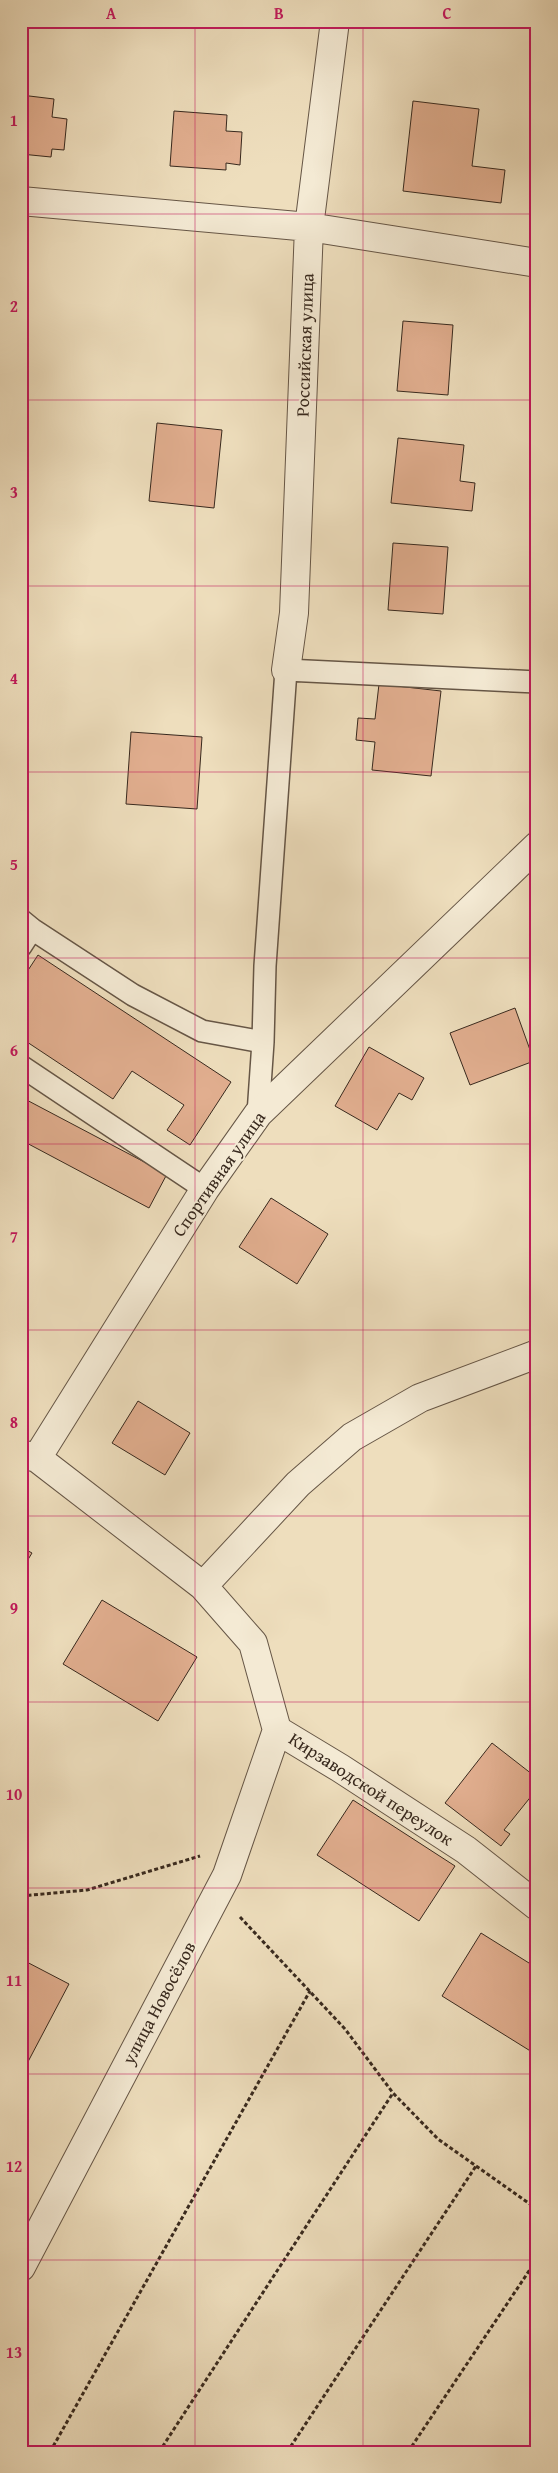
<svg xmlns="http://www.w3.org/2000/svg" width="558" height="2473" font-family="'Gentium Book Plus',serif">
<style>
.building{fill:#e1ae8f;stroke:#38291e}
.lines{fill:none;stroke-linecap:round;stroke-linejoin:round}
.service-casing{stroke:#665646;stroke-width:24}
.minor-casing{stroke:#665646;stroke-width:30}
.path{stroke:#38291e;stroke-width:3;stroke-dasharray:4 2.5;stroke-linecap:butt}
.service{stroke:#f4ead4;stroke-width:21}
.minor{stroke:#f4ead4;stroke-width:28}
.grid{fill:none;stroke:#c2185b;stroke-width:1;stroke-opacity:0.55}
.labels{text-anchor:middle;stroke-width:4;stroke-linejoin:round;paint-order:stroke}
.street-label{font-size:18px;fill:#38291e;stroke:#f4ead4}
.neatline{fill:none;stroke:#c2185b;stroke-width:2}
.grid-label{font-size:16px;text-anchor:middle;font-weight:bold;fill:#c2185b}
</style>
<rect width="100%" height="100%" fill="#eedebd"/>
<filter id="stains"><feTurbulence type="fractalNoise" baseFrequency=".004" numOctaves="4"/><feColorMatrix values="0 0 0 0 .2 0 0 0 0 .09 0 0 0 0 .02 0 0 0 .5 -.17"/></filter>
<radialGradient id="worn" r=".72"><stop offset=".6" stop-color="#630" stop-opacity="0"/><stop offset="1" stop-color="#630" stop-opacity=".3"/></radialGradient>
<path class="building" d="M21,95L54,99L52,117L67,119L64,150L52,149L51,157L21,154Z
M413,101L479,109L472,166L505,170L501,203L403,191Z
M174,111L227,115L226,131L242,132L240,165L226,163V170L170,166Z
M403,321L453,325L448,395L397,391Z
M157,423L222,430L214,508L149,501Z
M398,438L464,445L460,481L475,483L472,511L391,503Z
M393,543L448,547L443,614L388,610Z
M379,684L441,691L431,776L372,770L375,742L356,740L358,718L375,719Z
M131,732L202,737L197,809L126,804Z
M38,955L231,1082L190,1145L167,1130L184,1105L132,1071L113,1099L21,1038V981Z
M515,1008L534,1061L470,1085L450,1033Z
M369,1047L424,1078L412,1100L399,1093L377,1130L335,1106Z
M21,1097L167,1174L149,1208L21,1140Z
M271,1198L328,1234L297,1284L239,1247Z
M138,1401L190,1433L165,1475L112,1443Z
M21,1547L32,1553L21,1571Z
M102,1600L197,1657L158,1721L63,1664Z
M492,1743L537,1778V1789L504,1830L510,1834L501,1846L445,1803Z
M353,1800L455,1866L419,1921L317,1855Z
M481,1933L537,1968V2045L532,2052L442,1996Z
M21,1959L69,1984L21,2075Z"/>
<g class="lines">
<defs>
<path id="service" d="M32,929L133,995L202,1031L263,1042
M21,946L32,929L21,920
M21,1066L205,1189
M258,1114L263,1042L265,966L286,670L537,682"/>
<path id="minor" d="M21,201L309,227L537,263
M286,670L294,613L309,227L335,21
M21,1454L37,1458L203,1586L253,1643L277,1730L340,1768L466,1850L537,1906
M37,1458L205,1189L258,1114L537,846
M203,1586L298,1484L352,1437L420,1398L537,1354
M21,2267L227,1875L277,1730"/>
</defs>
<use href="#service" class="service-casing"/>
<use href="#minor" class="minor-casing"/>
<path class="path" d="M21,1896L87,1890L200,1856
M240,1917L345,2029L393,2093L438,2139L537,2209
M21,2445L45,2452
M50,2452L310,1991
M159,2452L393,2093
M287,2452L476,2166
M408,2452L537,2259"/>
<use href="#service" class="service"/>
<use href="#minor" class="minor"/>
</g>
<path class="grid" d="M195,21V2452M363,21V2452M21,214H537M21,400H537M21,586H537M21,772H537M21,958H537M21,1144H537M21,1330H537M21,1516H537M21,1702H537M21,1888H537M21,2074H537M21,2260H537"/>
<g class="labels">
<g class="street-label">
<text transform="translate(305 345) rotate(-88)" y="6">Российская улица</text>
<text transform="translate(219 1174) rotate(-55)" y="6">Спортивная улица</text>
<text transform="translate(371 1789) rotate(33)" y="6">Кирзаводской переулок</text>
<text transform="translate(159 2003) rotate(-62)" y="6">улица Новосёлов</text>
</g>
</g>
<rect width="558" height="2473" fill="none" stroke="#eedebd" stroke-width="55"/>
<rect x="28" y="28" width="502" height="2418" class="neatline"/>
<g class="grid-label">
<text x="111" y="19">A</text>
<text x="279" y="19">B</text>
<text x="447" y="19">C</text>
<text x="14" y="126">1</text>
<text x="14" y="312">2</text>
<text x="14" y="498">3</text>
<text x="14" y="684">4</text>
<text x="14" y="870">5</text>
<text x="14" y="1056">6</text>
<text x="14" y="1242">7</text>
<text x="14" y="1428">8</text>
<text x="14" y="1614">9</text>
<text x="14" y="1800">10</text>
<text x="14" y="1986">11</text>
<text x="14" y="2172">12</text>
<text x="14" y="2358">13</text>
</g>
<rect width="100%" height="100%" filter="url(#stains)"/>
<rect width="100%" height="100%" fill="url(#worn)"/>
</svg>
